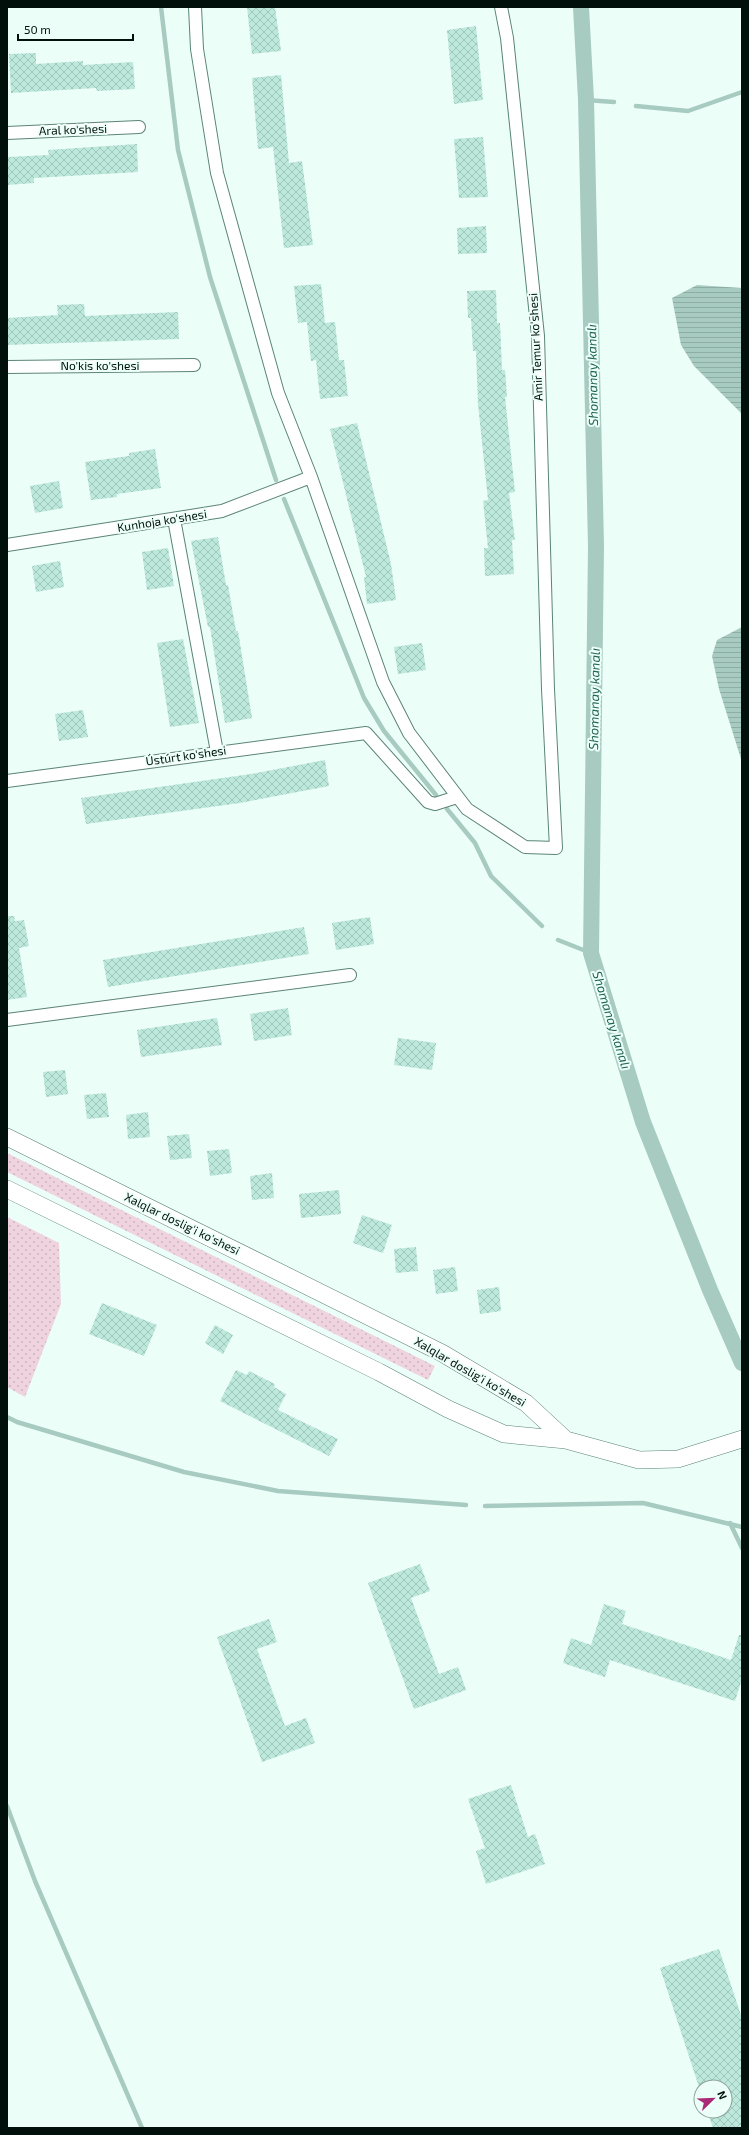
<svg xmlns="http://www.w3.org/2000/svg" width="749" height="2135" font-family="'Exo 2',sans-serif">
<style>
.grass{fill:url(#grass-dots)}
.water{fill:url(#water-rules)}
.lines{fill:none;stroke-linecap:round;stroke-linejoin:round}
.stream{stroke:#a7cbc0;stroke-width:4.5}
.canal{stroke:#a7cbc0;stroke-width:16}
.building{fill:url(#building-cross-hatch)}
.minor-casing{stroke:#5b8478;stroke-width:14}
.secondary-casing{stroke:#5b8478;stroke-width:18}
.minor{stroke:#fff;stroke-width:12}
.secondary{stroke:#fff;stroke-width:17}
.labels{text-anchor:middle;stroke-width:4;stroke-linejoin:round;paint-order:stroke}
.street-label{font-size:12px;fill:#02100c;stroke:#ecfef8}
.water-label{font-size:13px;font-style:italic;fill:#216454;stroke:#ecfef8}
</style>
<defs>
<pattern id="grass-dots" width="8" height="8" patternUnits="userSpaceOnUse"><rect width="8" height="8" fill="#efd4e0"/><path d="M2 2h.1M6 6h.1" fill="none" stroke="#cbb5bf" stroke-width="1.8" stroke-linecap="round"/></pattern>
<pattern id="water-rules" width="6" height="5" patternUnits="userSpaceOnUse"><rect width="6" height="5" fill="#a7cbc0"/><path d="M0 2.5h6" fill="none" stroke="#8eada4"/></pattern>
<pattern id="building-cross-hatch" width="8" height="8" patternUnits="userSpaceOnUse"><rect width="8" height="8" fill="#bde9dc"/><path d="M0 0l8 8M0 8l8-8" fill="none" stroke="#a1c7bc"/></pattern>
</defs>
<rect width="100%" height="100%" fill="#ecfef8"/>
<path class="grass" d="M7,1153L435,1366L428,1380L7,1172Z
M7,1217L59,1243L61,1304L25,1397L7,1387Z"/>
<path class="water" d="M697,285L742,288V414L694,366L681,345L672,298Z
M742,627V762L719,689L712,656L717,640Z"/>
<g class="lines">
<path class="stream" d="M161,7L178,150L210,277L276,480
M586,100L614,102
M636,106L688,111L742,92
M284,499L364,698L384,731L436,795
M447,809L475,843L491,876L542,926
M558,940L591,953
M7,1417L17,1422L184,1472L278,1491L466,1505
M485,1506L643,1503L742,1527
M730,1523L742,1548
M7,1806L35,1881L142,2128"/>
<path class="canal" d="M581,7L586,100L596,546L591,953L643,1122L710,1290L742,1363"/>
</g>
<path class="building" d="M247,7H275L281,51L252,54Z
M476,26L483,100L454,104L447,30Z
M36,53V64L83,61V65L133,62L135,89L97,91L96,88L11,93L9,54Z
M281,75L289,163L302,161L313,245L284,248L273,147L258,149L252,78Z
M483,137L488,197L459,198L454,139Z
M137,144L138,172L34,178V183L7,185V157L49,155L48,150Z
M486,226L487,253L458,254L457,228Z
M321,284L325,323L335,322L339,360H344L348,396L320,399L316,360L311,361L307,322L298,323L294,286Z
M496,290L497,323H500L502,370H505L507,397H505L515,492L509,493L515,540H512L514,574L485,576L484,548H488L483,501L488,500L478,404L476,351H473L471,318H468L467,291Z
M84,304L85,316L178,312L179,339L7,345V318L58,315L57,305Z
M357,423L391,564L396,600L367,604L364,577H366L330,429Z
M155,449L161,488L117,494V497L91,500L85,462L129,456V453Z
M59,481L63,508L35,513L30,486Z
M218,537L226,585H228L236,631H238L252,718L225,723L210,627H208L191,541Z
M168,548L174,586L147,590L142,552Z
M60,561L64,587L36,592L32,566Z
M183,639L199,723L170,727L157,643Z
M422,643L426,670L398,674L394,647Z
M83,710L88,737L59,741L55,714Z
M325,760L329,786L240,803L86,824L81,798L251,774Z
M7,916H14L15,921L24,920L29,946L19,948L27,997L7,1000Z
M370,917L374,944L336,950L332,923Z
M304,927L309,954L108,987L103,960Z
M288,1008L292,1035L254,1041L250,1014Z
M217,1018L222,1045L141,1057L137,1030Z
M398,1038L436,1043L432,1070L394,1065Z
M65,1070L68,1094L46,1097L43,1072Z
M106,1093L109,1117L87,1119L84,1095Z
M148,1112L150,1137L128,1139L126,1115Z
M189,1134L192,1158L170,1160L167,1136Z
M229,1149L232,1173L210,1176L207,1151Z
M272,1173L274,1198L252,1200L250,1176Z
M339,1190L341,1214L301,1218L299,1194Z
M362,1215L392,1225L383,1253L353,1243Z
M416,1247L418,1271L396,1273L394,1249Z
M455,1267L458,1291L436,1294L433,1270Z
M499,1287L501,1311L480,1314L477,1290Z
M102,1303L157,1325L144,1356L89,1334Z
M215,1325L233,1335L223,1354L205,1343Z
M236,1370L247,1375L249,1371L275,1384L274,1387L286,1394L278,1410L338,1439L329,1456L220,1401Z
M420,1564L430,1591L411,1598L439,1674L458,1667L466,1690L414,1709L368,1583Z
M604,1604L626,1611L622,1624L731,1660L739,1635H742V1679L735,1701L610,1660L605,1677L563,1663L571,1638L591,1645Z
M269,1619L277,1642L257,1649L285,1726L306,1718L315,1743L262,1762L217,1637Z
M511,1785L528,1837L535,1834L545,1864L486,1884L476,1851L485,1848L468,1799Z
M719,1949L742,2018V2128H713L707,2111H725V2087H699L660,1968Z"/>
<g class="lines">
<defs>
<path id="minor" d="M195,7L197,49L217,173L278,393L311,477L383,682L409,733L467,809L525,847L556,848L548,689L538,336L507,38L501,7
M7,133L139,127
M7,367L194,365
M174,519L217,752
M7,545L222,511L311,477
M7,781L366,733L428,802L435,804L457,797
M7,1020L350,975"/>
<path id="secondary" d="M7,1137L442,1353L526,1403L566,1440
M7,1189L379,1372L448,1409L504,1434L566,1440L639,1460L678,1459L742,1439"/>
</defs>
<use href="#minor" class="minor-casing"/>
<use href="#secondary" class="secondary-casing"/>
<use href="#minor" class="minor"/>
<use href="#secondary" class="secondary"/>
</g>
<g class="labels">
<g class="street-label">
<text transform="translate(73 130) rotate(-2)" y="4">Aral ko'shesi</text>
<text transform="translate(536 347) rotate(-93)" y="4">Amir Temur ko'shesi</text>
<text x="100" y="370">No'kis ko'shesi</text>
<text transform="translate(162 521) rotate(-9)" y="4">Kunhoja ko'shesi</text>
<text transform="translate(186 756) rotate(-8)" y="4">Ústúrt ko'shesi</text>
<text transform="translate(182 1224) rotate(26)" y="4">Xalqlar doslig'i ko'shesi</text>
<text transform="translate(470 1372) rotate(30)" y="4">Xalqlar doslig'i ko'shesi</text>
</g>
<g class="water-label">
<text transform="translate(592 375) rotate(-91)" y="5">Shomanay kanalı</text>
<text transform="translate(594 699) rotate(-89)" y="5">Shomanay kanalı</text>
<text transform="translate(612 1020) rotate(73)" y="5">Shomanay kanalı</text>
</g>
</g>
<rect width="749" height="2135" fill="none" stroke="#02100c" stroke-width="16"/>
<g transform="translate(713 2099) rotate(67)"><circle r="19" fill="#ecfef8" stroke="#8e9f9a"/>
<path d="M0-3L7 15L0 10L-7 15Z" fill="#ab2a77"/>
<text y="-6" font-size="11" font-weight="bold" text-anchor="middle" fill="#02100c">N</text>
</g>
<path d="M18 34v6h115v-6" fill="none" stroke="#02100c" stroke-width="2"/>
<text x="24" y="34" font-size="12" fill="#02100c" stroke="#ecfef8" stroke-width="3" paint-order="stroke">50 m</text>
</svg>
